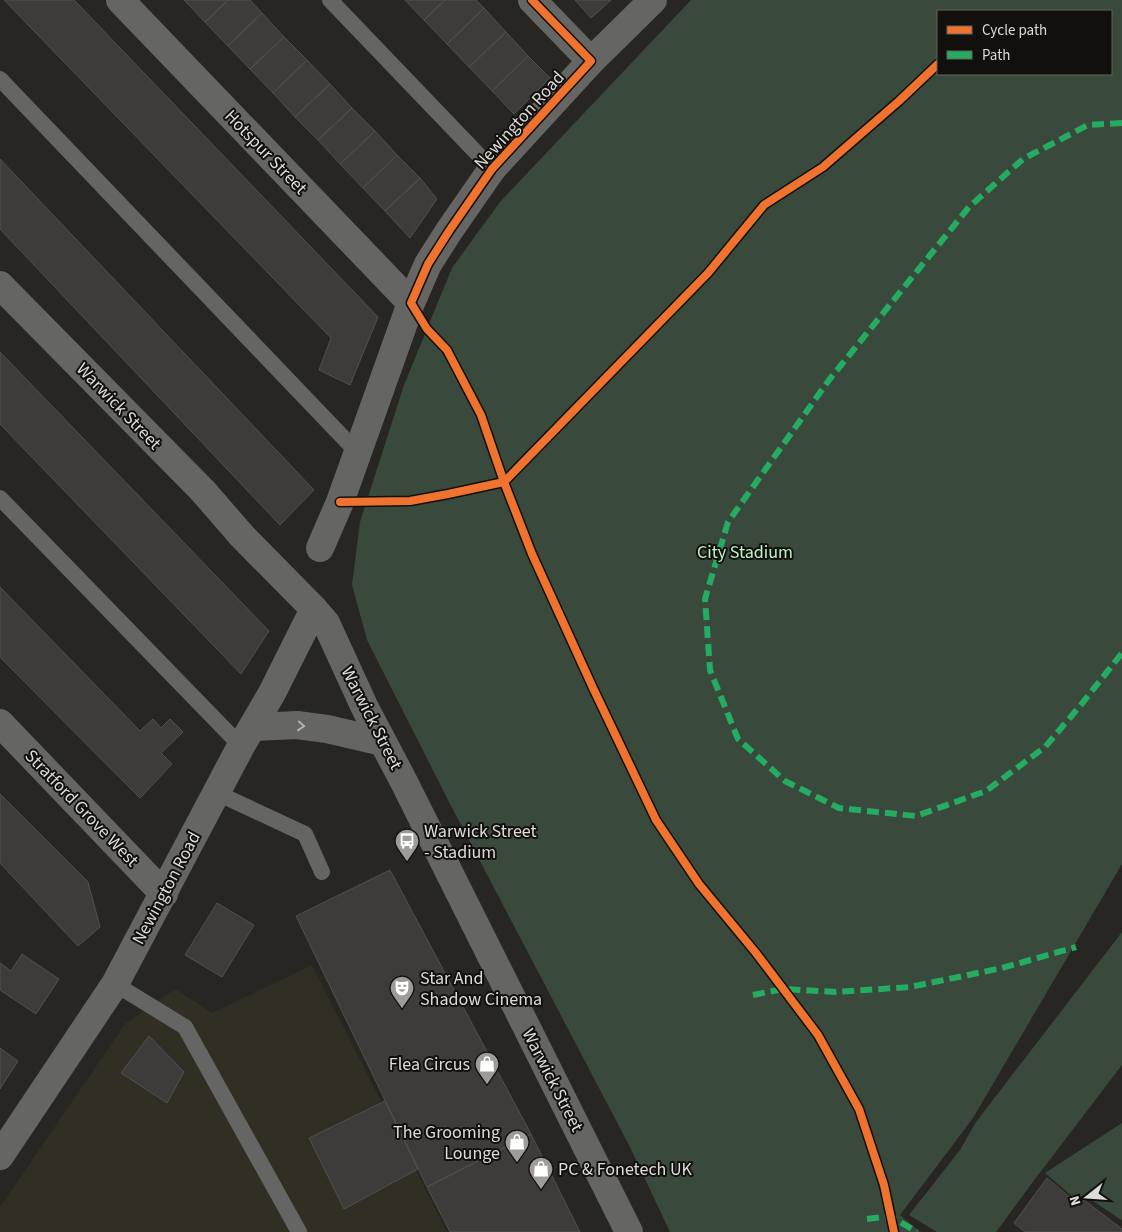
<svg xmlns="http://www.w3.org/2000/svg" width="1122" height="1232" font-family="'Source Sans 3',sans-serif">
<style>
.built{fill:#312e24}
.green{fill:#394a3c;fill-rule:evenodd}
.building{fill:#3e3c3a;stroke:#52504e}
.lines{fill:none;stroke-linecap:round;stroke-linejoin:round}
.lane{stroke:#656563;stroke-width:16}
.street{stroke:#656563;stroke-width:28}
.quiet{stroke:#26ab63;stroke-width:6;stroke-dasharray:12 6;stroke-linecap:butt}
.cycleway-casing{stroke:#11100d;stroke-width:11}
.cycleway{stroke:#ef722f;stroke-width:8}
.oneway{stroke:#b3b2af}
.labels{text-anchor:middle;stroke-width:4;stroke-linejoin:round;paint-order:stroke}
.street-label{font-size:18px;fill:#dddcd8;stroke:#11100d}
.park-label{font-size:18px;fill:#bcf5c5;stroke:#11100d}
.poi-label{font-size:18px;fill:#dddcd8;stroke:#11100d;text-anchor:start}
</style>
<rect width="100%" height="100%" fill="#272623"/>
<path class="built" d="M312,965L447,1232H0V1207L125,1024L175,989L212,1013Z"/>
<path class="green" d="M691,0H1122V864L973,1118L900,1215L920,1232H670L631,1149L448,800L367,640L352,585L360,522L404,385L452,268L500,202ZM938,11H1111V74H938Z
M1122,932V1065L1035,1179L996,1232H937L909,1215L960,1150L976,1122Z
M1122,1123V1219L1121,1220L1086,1196L1079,1202L1045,1173Z"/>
<path class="building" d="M4,0H74L378,317L350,385L319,370L331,338Z
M184,0H228L205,22Z
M228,0H250L262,13L228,46L205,22Z
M405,0H445L424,20Z
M445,0H476L484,8L447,44L424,20Z
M575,0H611L591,18Z
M484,8L506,32L469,67L447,44Z
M262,13L284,37L250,69L228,46Z
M506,32L528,56L492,91L469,67Z
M284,37L307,60L273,93L250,69Z
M528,56L550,78L514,114L492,91Z
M307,60L330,84L295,117L273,93Z
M330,84L352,108L318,140L295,117Z
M352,108L375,131L340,164L318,140Z
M375,131L397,155L363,188L340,164Z
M397,155L420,178L385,211L363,188Z
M0,159L314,490L280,525L0,229Z
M420,178L437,199L410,238L385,211Z
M0,352L269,631L241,674L0,424Z
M0,587L140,731L153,719L161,728L170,719L183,732L161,753L172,764L140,798L0,657Z
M0,794L88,882L100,927L78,946L0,863Z
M390,870L531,1134L427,1187L296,916Z
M217,903L254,925L222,977L185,955Z
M22,954L59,979L36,1014L0,990V963L11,971Z
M149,1036L184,1072L167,1103L121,1073Z
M0,1048L18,1061L0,1089Z
M385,1101L418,1169L344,1209L309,1138Z
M531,1134L580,1232H450L427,1187Z
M1047,1178L1079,1205L1084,1200L1122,1229V1232H1025L1014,1223Z"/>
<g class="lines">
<path class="lane" d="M330,0L492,169
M0,79L358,453
M0,498L241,746
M217,793L305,834L322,872
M115,984L185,1027L299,1232"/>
<path class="street" d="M120,0L411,303
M532,0L591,61
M0,285L203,491L242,536L314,609L326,623L365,708L403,780L629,1232
M320,548L340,502L411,303L428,264L449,231L492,169L591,61L653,0
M0,723L164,894
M253,727L297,725L327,729L383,742
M0,1156L115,984L241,746L272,693L314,609"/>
<path class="quiet" d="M1122,123L1088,125L1023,159L969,207L829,380L728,522L705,599L710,670L738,739L785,781L839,808L916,816L986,791L1045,747L1080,706L1122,653
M753,995L783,989L836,992L910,987L1002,968L1076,947
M867,1219L890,1216L917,1232"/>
<defs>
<path id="cycleway" d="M532,0L591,61L492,169L449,231L428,264L411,303L427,329L447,350L481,415L504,482L532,554L593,688L656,820L699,884L756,953L818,1035L859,1109L884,1185L894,1232
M340,502L410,501L448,494L504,482L708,273L764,205L823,167L899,101L938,64"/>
</defs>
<use href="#cycleway" class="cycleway-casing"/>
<use href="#cycleway" class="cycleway"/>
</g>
<defs><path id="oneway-chevron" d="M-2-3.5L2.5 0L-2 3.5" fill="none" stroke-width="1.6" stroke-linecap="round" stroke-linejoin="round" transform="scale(1.25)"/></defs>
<use class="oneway" href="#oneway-chevron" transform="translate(301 726) rotate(5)"/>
<defs>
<symbol id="bus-pin" viewBox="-11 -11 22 30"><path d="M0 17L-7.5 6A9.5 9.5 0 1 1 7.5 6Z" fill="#9d9c99" stroke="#11100d"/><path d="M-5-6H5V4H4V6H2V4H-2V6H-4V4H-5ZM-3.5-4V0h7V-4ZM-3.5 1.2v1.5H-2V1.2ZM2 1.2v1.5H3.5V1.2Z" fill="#fff"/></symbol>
<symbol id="theatre-pin" viewBox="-11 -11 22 30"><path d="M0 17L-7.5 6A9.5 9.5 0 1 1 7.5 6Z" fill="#9d9c99" stroke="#11100d"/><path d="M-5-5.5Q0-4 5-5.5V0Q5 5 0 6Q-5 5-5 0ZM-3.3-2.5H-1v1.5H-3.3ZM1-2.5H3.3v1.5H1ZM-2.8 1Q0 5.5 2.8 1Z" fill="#fff"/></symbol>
<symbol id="shop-pin" viewBox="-11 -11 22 30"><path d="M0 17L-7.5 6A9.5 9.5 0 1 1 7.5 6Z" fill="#9d9c99" stroke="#11100d"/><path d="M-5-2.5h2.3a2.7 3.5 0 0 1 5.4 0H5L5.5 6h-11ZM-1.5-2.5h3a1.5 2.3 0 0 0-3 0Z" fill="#fff"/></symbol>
</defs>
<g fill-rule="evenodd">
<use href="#bus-pin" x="393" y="827" width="28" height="38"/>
<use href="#theatre-pin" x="388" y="974" width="28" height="38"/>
<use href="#shop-pin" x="473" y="1050" width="28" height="38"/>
<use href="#shop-pin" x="503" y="1128" width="28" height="38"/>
<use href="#shop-pin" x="527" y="1155" width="28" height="38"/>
</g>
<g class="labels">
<g class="street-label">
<text transform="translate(519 120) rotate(-48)" y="6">Newington Road</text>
<text transform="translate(266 152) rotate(46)" y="6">Hotspur Street</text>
<text transform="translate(119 406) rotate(46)" y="6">Warwick Street</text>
<text transform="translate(372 718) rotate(63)" y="6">Warwick Street</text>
<text transform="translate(82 808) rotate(46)" y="6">Stratford Grove West</text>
<text transform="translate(166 888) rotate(-62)" y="6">Newington Road</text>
<text transform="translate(553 1080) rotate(63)" y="6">Warwick Street</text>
</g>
<g class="park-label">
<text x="745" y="558">City Stadium</text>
</g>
<g class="poi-label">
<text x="424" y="837">Warwick Street<tspan x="424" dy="21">- Stadium</tspan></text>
<text x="420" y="984">Star And<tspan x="420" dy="21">Shadow Cinema</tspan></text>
<text x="470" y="1070" text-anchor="end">Flea Circus</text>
<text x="500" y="1138" text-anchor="end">The Grooming<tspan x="500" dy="21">Lounge</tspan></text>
<text x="558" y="1175">PC &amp; Fonetech UK</text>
</g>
</g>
<rect x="937" y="10" width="175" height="65" fill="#11100d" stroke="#63625e"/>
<rect x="947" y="26" width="25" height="8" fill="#ef722f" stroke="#63625e"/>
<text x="982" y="35" font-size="15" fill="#dddcd8">Cycle path</text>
<rect x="947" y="51" width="25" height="8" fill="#26ab63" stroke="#63625e"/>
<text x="982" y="60" font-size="15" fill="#dddcd8">Path</text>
<g transform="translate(1087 1197) rotate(253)" stroke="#11100d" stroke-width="4" paint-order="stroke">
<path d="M0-4L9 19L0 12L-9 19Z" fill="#dddcd8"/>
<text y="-8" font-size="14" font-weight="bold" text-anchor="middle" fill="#dddcd8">N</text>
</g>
</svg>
